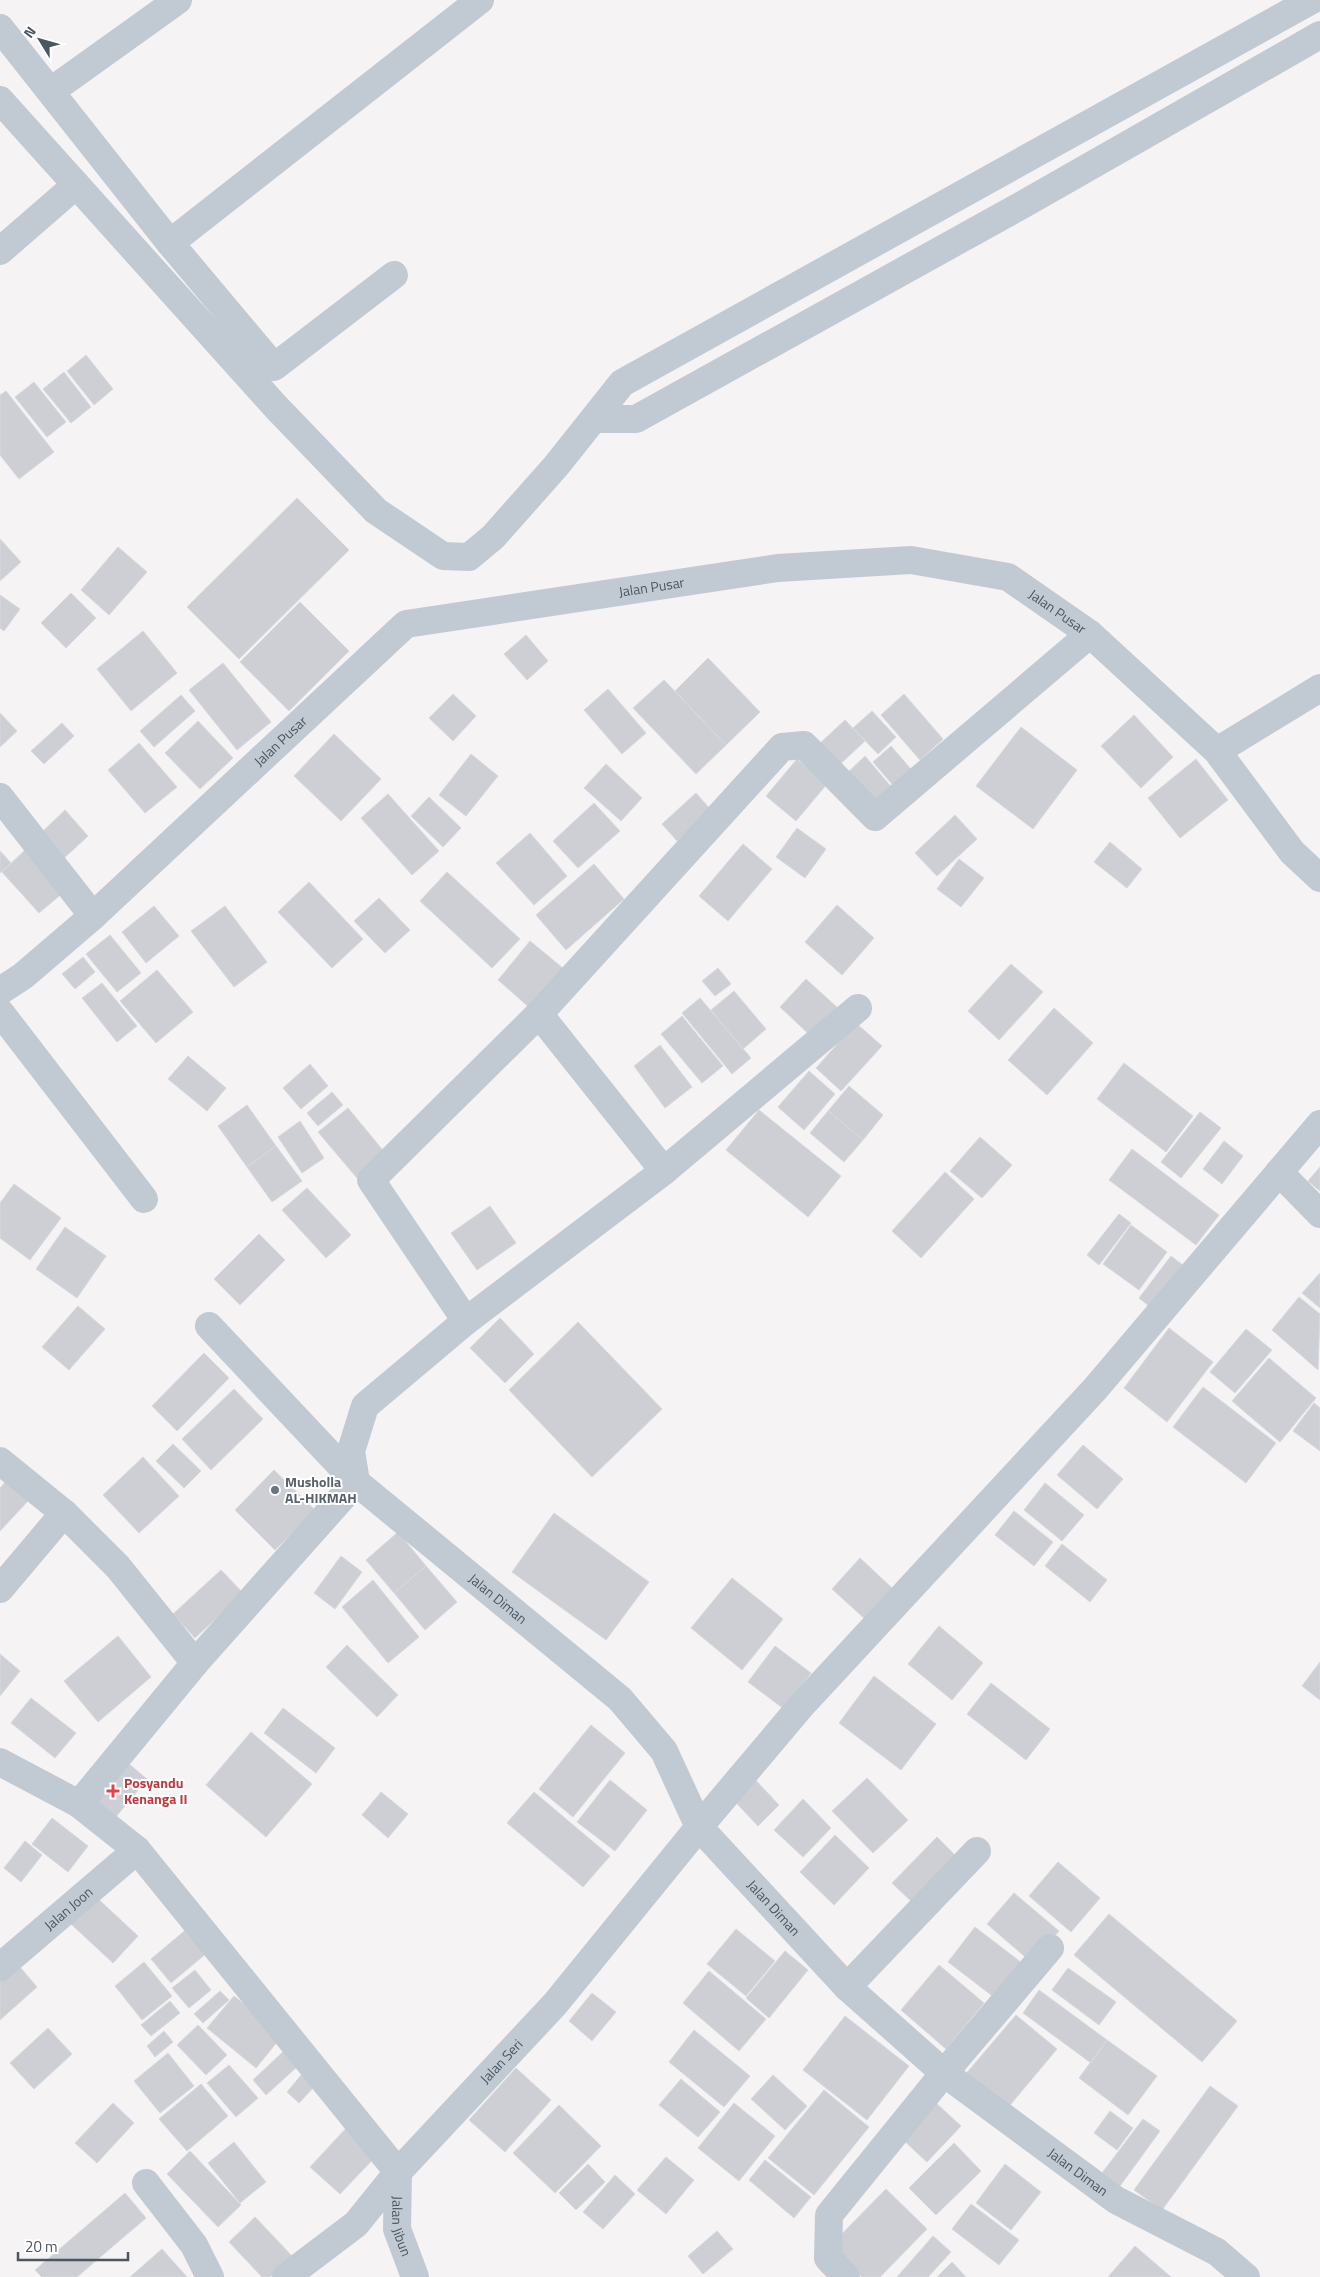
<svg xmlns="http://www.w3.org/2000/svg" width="1320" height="2277" font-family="'Titillium Web',sans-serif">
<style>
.building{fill:#cdcfd5;stroke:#d7d9de}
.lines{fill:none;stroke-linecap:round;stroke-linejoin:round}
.minor{stroke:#c1cad2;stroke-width:28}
.worship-dot{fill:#6b7280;stroke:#fff;stroke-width:2}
.health-dot{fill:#e0444e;stroke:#fff;stroke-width:2}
.labels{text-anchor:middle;stroke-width:4;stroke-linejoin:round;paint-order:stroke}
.street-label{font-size:14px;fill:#4a5661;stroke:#fff}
.worship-label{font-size:14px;font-weight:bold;fill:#5b616d;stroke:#fff;text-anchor:start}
.health-label{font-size:14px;font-weight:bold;fill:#be3a42;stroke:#fff;text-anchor:start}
</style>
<rect width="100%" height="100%" fill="#f5f3f3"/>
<path class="building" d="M86,355L113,389L94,405L67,371Z
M64,372L91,407L71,423L43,389Z
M34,382L66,422L47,437L15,397Z
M6,391L54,452L19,479L0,455V395Z
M297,498L349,550L239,659L187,607Z
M0,539L21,562L0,581Z
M118,547L147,572L109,615L81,590Z
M71,593L96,618L66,648L41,623Z
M0,595L20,609L4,631L0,628Z
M300,602L349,651L289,711L240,662Z
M143,631L177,673L131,711L97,669Z
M526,635L548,661L527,680L504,654Z
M708,658L760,712L726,745L675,691Z
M223,663L271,722L237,750L189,690Z
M664,680L726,745L696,774L633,708Z
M608,689L646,733L622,754L584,710Z
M453,694L476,716L453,741L429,718Z
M904,694L943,739L920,760L881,715Z
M181,695L195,711L154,747L140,731Z
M872,711L896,737L878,754L853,728Z
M0,713L17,731L0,747Z
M1134,715L1173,757L1141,788L1101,746Z
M845,720L865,741L836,768L817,746Z
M198,721L233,758L200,789L165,753Z
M62,723L74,736L44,764L31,751Z
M1021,727L1077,770L1033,829L976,786Z
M334,734L381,779L341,821L294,776Z
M139,743L177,787L145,813L108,770Z
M891,746L916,775L897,790L873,762Z
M471,754L498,776L466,816L439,795Z
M865,756L893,789L871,809L843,777Z
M797,759L827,784L796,821L766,796Z
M1196,759L1228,800L1180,838L1148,798Z
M606,764L642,798L621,821L584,788Z
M696,793L711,810L677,841L662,824Z
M388,794L439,851L412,875L361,818Z
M429,797L461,828L443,847L411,816Z
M594,803L620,831L578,868L553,841Z
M65,810L88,836L63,859L40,834Z
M955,815L977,839L937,876L915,853Z
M797,828L826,849L805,878L776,857Z
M530,833L567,876L534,905L496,863Z
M1110,842L1142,869L1127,888L1094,862Z
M743,844L772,869L728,921L699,896Z
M26,849L64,892L39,913L2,872Z
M0,851L11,863L0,873Z
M959,859L984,878L961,907L937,889Z
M594,864L624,899L566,950L536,915Z
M447,872L520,939L492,968L420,901Z
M309,882L363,939L332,968L278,912Z
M379,898L410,930L385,953L354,921Z
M837,905L874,938L842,975L805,942Z
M154,906L179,936L146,963L122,932Z
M225,906L267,962L234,987L191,931Z
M110,935L141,973L117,992L86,954Z
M530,941L564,969L531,1009L498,980Z
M83,957L95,972L75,989L62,974Z
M1011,964L1043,992L999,1040L968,1011Z
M718,968L731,984L715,996L702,981Z
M157,970L193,1012L156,1043L120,1001Z
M806,979L840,1010L813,1038L780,1007Z
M102,983L137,1026L117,1042L82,998Z
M734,991L766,1029L743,1049L711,1010Z
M700,998L751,1058L732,1074L682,1013Z
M1054,1008L1093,1043L1047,1095L1008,1060Z
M682,1016L723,1066L702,1083L661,1034Z
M856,1023L882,1046L841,1091L816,1068Z
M660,1045L692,1087L665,1108L634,1066Z
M188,1056L226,1088L207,1111L168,1079Z
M1124,1063L1193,1116L1166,1152L1097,1099Z
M310,1064L328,1086L301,1109L283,1088Z
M809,1071L835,1094L804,1130L778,1107Z
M849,1086L883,1115L863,1140L828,1111Z
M332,1092L343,1105L318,1126L307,1113Z
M247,1105L276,1146L247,1167L218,1126Z
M348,1108L386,1154L357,1178L318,1132Z
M759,1110L841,1176L808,1217L726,1150Z
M828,1111L863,1140L844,1162L810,1133Z
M1200,1112L1221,1128L1181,1178L1161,1162Z
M300,1121L324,1158L302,1173L278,1137Z
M980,1137L1012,1165L982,1198L950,1171Z
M1224,1141L1243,1156L1222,1184L1203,1169Z
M276,1146L302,1181L272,1202L247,1167Z
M1132,1149L1219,1215L1196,1245L1109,1180Z
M1320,1167V1191L1308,1181Z
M945,1172L974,1199L921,1258L892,1231Z
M14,1184L61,1218L30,1260L0,1238V1203Z
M307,1188L351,1235L326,1258L282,1210Z
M490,1206L516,1243L477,1270L451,1233Z
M1119,1214L1131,1223L1099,1265L1087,1255Z
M1131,1225L1167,1252L1139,1290L1103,1264Z
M65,1227L106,1256L77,1298L36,1269Z
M259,1234L285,1260L240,1305L214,1279Z
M1171,1256L1188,1269L1155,1311L1139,1298Z
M1320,1273V1308L1302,1293Z
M1299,1297L1320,1314L1318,1370L1272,1330Z
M78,1306L105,1329L69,1370L42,1347Z
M500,1318L534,1354L505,1383L470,1348Z
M578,1322L662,1409L592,1477L509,1390Z
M1169,1328L1213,1362L1167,1422L1124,1388Z
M1246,1329L1272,1350L1235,1393L1210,1372Z
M204,1353L229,1378L177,1431L152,1406Z
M1269,1358L1316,1398L1280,1442L1232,1401Z
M1203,1387L1276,1443L1246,1483L1173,1427Z
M234,1389L263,1419L211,1470L182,1439Z
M1314,1403L1320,1408V1451L1293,1431Z
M173,1444L201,1471L184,1488L156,1461Z
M1083,1445L1123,1479L1097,1509L1057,1475Z
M143,1457L179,1496L139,1533L103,1495Z
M274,1470L315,1510L275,1550L235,1510Z
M7,1480L28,1501L0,1531V1488Z
M1045,1483L1084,1515L1062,1541L1024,1510Z
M1014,1511L1053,1542L1034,1566L995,1535Z
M554,1513L649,1582L606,1640L512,1572Z
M398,1532L426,1566L394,1593L366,1560Z
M1062,1544L1107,1580L1090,1602L1045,1566Z
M341,1556L362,1572L335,1609L314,1593Z
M860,1558L892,1588L865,1619L832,1589Z
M426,1566L457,1602L425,1630L394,1593Z
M221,1570L243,1593L195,1638L173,1614Z
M732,1578L783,1619L742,1670L691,1628Z
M373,1580L419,1637L388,1663L342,1607Z
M939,1626L983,1663L952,1700L908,1664Z
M118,1636L151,1677L98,1722L64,1681Z
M347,1645L398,1695L377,1717L326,1667Z
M775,1646L811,1673L784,1709L748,1682Z
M0,1654L20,1671L0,1696Z
M1320,1662V1700L1302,1686Z
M874,1676L936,1724L901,1770L839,1723Z
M991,1683L1050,1729L1026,1760L967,1714Z
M31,1698L76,1733L55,1758L11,1723Z
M283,1708L335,1748L316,1773L264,1733Z
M591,1725L625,1753L573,1817L539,1789Z
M251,1732L312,1784L266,1837L206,1785Z
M123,1759L147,1779L115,1818L91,1798Z
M749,1773L779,1805L758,1826L727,1793Z
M867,1778L908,1820L873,1853L832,1811Z
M610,1780L647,1810L615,1851L577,1822Z
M381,1792L408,1814L388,1838L362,1815Z
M534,1792L610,1856L583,1887L507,1823Z
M803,1799L831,1828L803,1857L774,1830Z
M52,1818L88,1846L68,1872L32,1844Z
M835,1835L869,1868L834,1905L800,1872Z
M937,1837L958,1858L914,1904L892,1883Z
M25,1841L42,1855L21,1882L4,1868Z
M1058,1862L1100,1898L1071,1932L1029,1896Z
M1014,1893L1059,1931L1031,1962L987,1924Z
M96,1897L138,1936L113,1963L71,1924Z
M1109,1914L1237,2021L1202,2062L1074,1955Z
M975,1927L1022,1963L995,1998L948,1962Z
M188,1928L208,1952L171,1983L151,1959Z
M736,1929L775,1961L746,1996L707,1964Z
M785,1951L808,1970L769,2018L746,1998Z
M14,1960L37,1987L0,2020V1973Z
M144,1962L172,1996L142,2020L115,1986Z
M939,1965L984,2003L946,2049L901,2010Z
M1068,1968L1116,2002L1099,2025L1052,1990Z
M195,1970L211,1990L189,2008L172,1988Z
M709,1971L766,2019L739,2051L683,2003Z
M1039,1990L1107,2040L1091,2063L1023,2013Z
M220,1991L229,2000L203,2023L194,2014Z
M592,1993L616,2012L592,2041L569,2021Z
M234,1996L283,2035L256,2068L207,2028Z
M170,2001L180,2013L151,2036L141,2025Z
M1016,2015L1057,2049L1006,2110L964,2076Z
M845,2016L909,2066L867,2120L803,2070Z
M198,2025L227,2055L206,2075L177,2045Z
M48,2028L72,2054L34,2089L10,2063Z
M694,2030L750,2076L724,2107L669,2062Z
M164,2031L173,2042L155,2057L147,2046Z
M1107,2040L1157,2076L1128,2115L1079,2078Z
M286,2049L298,2066L266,2095L253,2080Z
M168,2053L194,2086L160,2113L134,2081Z
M229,2065L258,2098L236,2117L207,2083Z
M516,2068L551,2100L505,2152L469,2120Z
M302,2074L315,2086L299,2103L287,2092Z
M773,2075L807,2106L785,2130L751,2099Z
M681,2079L720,2112L698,2137L659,2105Z
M201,2084L228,2116L187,2151L159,2119Z
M1210,2086L1238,2106L1162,2210L1134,2190Z
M824,2090L869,2127L814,2195L768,2158Z
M935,2102L961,2126L927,2162L901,2138Z
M113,2103L134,2123L97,2163L75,2143Z
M734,2103L775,2136L739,2181L698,2148Z
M559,2105L601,2146L555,2193L513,2153Z
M1110,2111L1133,2128L1117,2150L1094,2133Z
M1143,2119L1160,2131L1120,2186L1102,2173Z
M350,2124L380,2152L340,2194L310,2167Z
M234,2142L266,2182L240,2203L208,2163Z
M954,2143L981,2171L936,2215L909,2188Z
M190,2151L241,2205L218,2227L167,2174Z
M666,2157L694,2180L666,2214L637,2190Z
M765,2160L811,2197L794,2218L749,2180Z
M588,2164L605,2182L576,2210L559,2193Z
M1005,2164L1041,2192L1011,2230L976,2203Z
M615,2175L635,2194L603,2229L583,2212Z
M886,2189L927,2229L880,2277H862L830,2246Z
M125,2193L146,2218L77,2277H42L35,2270Z
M971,2204L1019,2240L999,2265L952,2229Z
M255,2217L292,2256L270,2277H262L229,2242Z
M717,2231L733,2249L703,2274L688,2256Z
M933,2236L951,2252L928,2277H897Z
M1135,2246L1171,2277H1108Z
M162,2249L187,2277H130Z
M952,2262L966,2277H937Z"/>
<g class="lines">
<g class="minor">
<path d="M0,28L170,243L274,367L394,275"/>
<path d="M51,91L178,0"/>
<path d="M0,100L276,407L376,511L443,556L469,557L493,537L556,466L622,383L1312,0"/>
<path d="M170,243L480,0"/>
<path d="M0,251L76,185"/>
<path d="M595,419H636L1022,205L1320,35"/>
<path d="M1217,751L1320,688"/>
<path d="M0,797L93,916"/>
<path id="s1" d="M0,991L23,976L93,916L406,624L778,568L911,560L1008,577L1090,634L1217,751L1292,852L1320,878"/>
<path d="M0,1012L144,1199"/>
<path d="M539,1014L664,1171"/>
<path d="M1279,1172L1320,1214"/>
<path d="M466,1321L664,1171L858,1008"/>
<path id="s2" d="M209,1326L356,1482L620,1699L664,1751L699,1827L847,1987L944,2073L1116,2200L1217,2252L1246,2277"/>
<path d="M0,1461L64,1513L118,1567L195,1663"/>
<path d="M356,1482L351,1451L365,1406L466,1321L371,1180L539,1014L782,747L804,745L875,817L1090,634"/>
<path id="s3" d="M356,1482L195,1663L79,1804L137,1850L398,2172L397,2229L415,2277"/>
<path d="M0,1589L64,1513"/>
<path d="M0,1762L79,1804"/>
<path id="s4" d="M0,1967L137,1850"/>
<path d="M847,1987L977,1851"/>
<path d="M146,2183L194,2245L210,2277"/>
<path id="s5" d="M286,2277L356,2224L398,2172L555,2004L699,1827L801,1706L1095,1389L1320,1124"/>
<path d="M846,2277L828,2258L829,2215L944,2073L1050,1948"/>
</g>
</g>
<circle class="worship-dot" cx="275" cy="1490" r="5"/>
<path class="health-dot" d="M110.5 1783.5h5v5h5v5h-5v5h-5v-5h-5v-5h5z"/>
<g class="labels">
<g class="street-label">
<text dy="5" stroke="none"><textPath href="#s1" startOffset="796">Jalan Pusar</textPath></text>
<text dy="5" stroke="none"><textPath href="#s1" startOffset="1216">Jalan Pusar</textPath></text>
<text dy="5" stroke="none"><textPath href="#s1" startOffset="376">Jalan Pusar</textPath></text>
<text dy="5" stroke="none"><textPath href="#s2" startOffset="398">Jalan Diman</textPath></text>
<text dy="5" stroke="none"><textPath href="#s2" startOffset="818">Jalan Diman</textPath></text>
<text dy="5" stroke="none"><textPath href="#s4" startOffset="90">Jalan Joon</textPath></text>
<text dy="5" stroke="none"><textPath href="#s5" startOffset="306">Jalan Seri</textPath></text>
<text dy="5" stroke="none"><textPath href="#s2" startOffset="1222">Jalan Diman</textPath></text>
<text dy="5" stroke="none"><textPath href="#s3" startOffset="968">Jalan Jibun</textPath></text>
</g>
<g class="worship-label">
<text x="285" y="1487">Musholla<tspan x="285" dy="16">AL-HIKMAH</tspan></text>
</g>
<g class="health-label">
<text x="124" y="1788">Posyandu<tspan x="124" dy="16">Kenanga II</tspan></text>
</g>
</g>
<g transform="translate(40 40) rotate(307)" stroke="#ffffff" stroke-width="4" paint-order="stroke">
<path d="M0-4L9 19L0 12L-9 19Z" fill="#4a5661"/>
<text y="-8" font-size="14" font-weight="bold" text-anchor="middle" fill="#4a5661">N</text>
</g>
<path d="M18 2252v8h110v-8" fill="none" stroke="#4a5661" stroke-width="2.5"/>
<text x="25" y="2252" font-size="15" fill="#4a5661" stroke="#ffffff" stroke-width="4" paint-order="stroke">20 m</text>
</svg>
